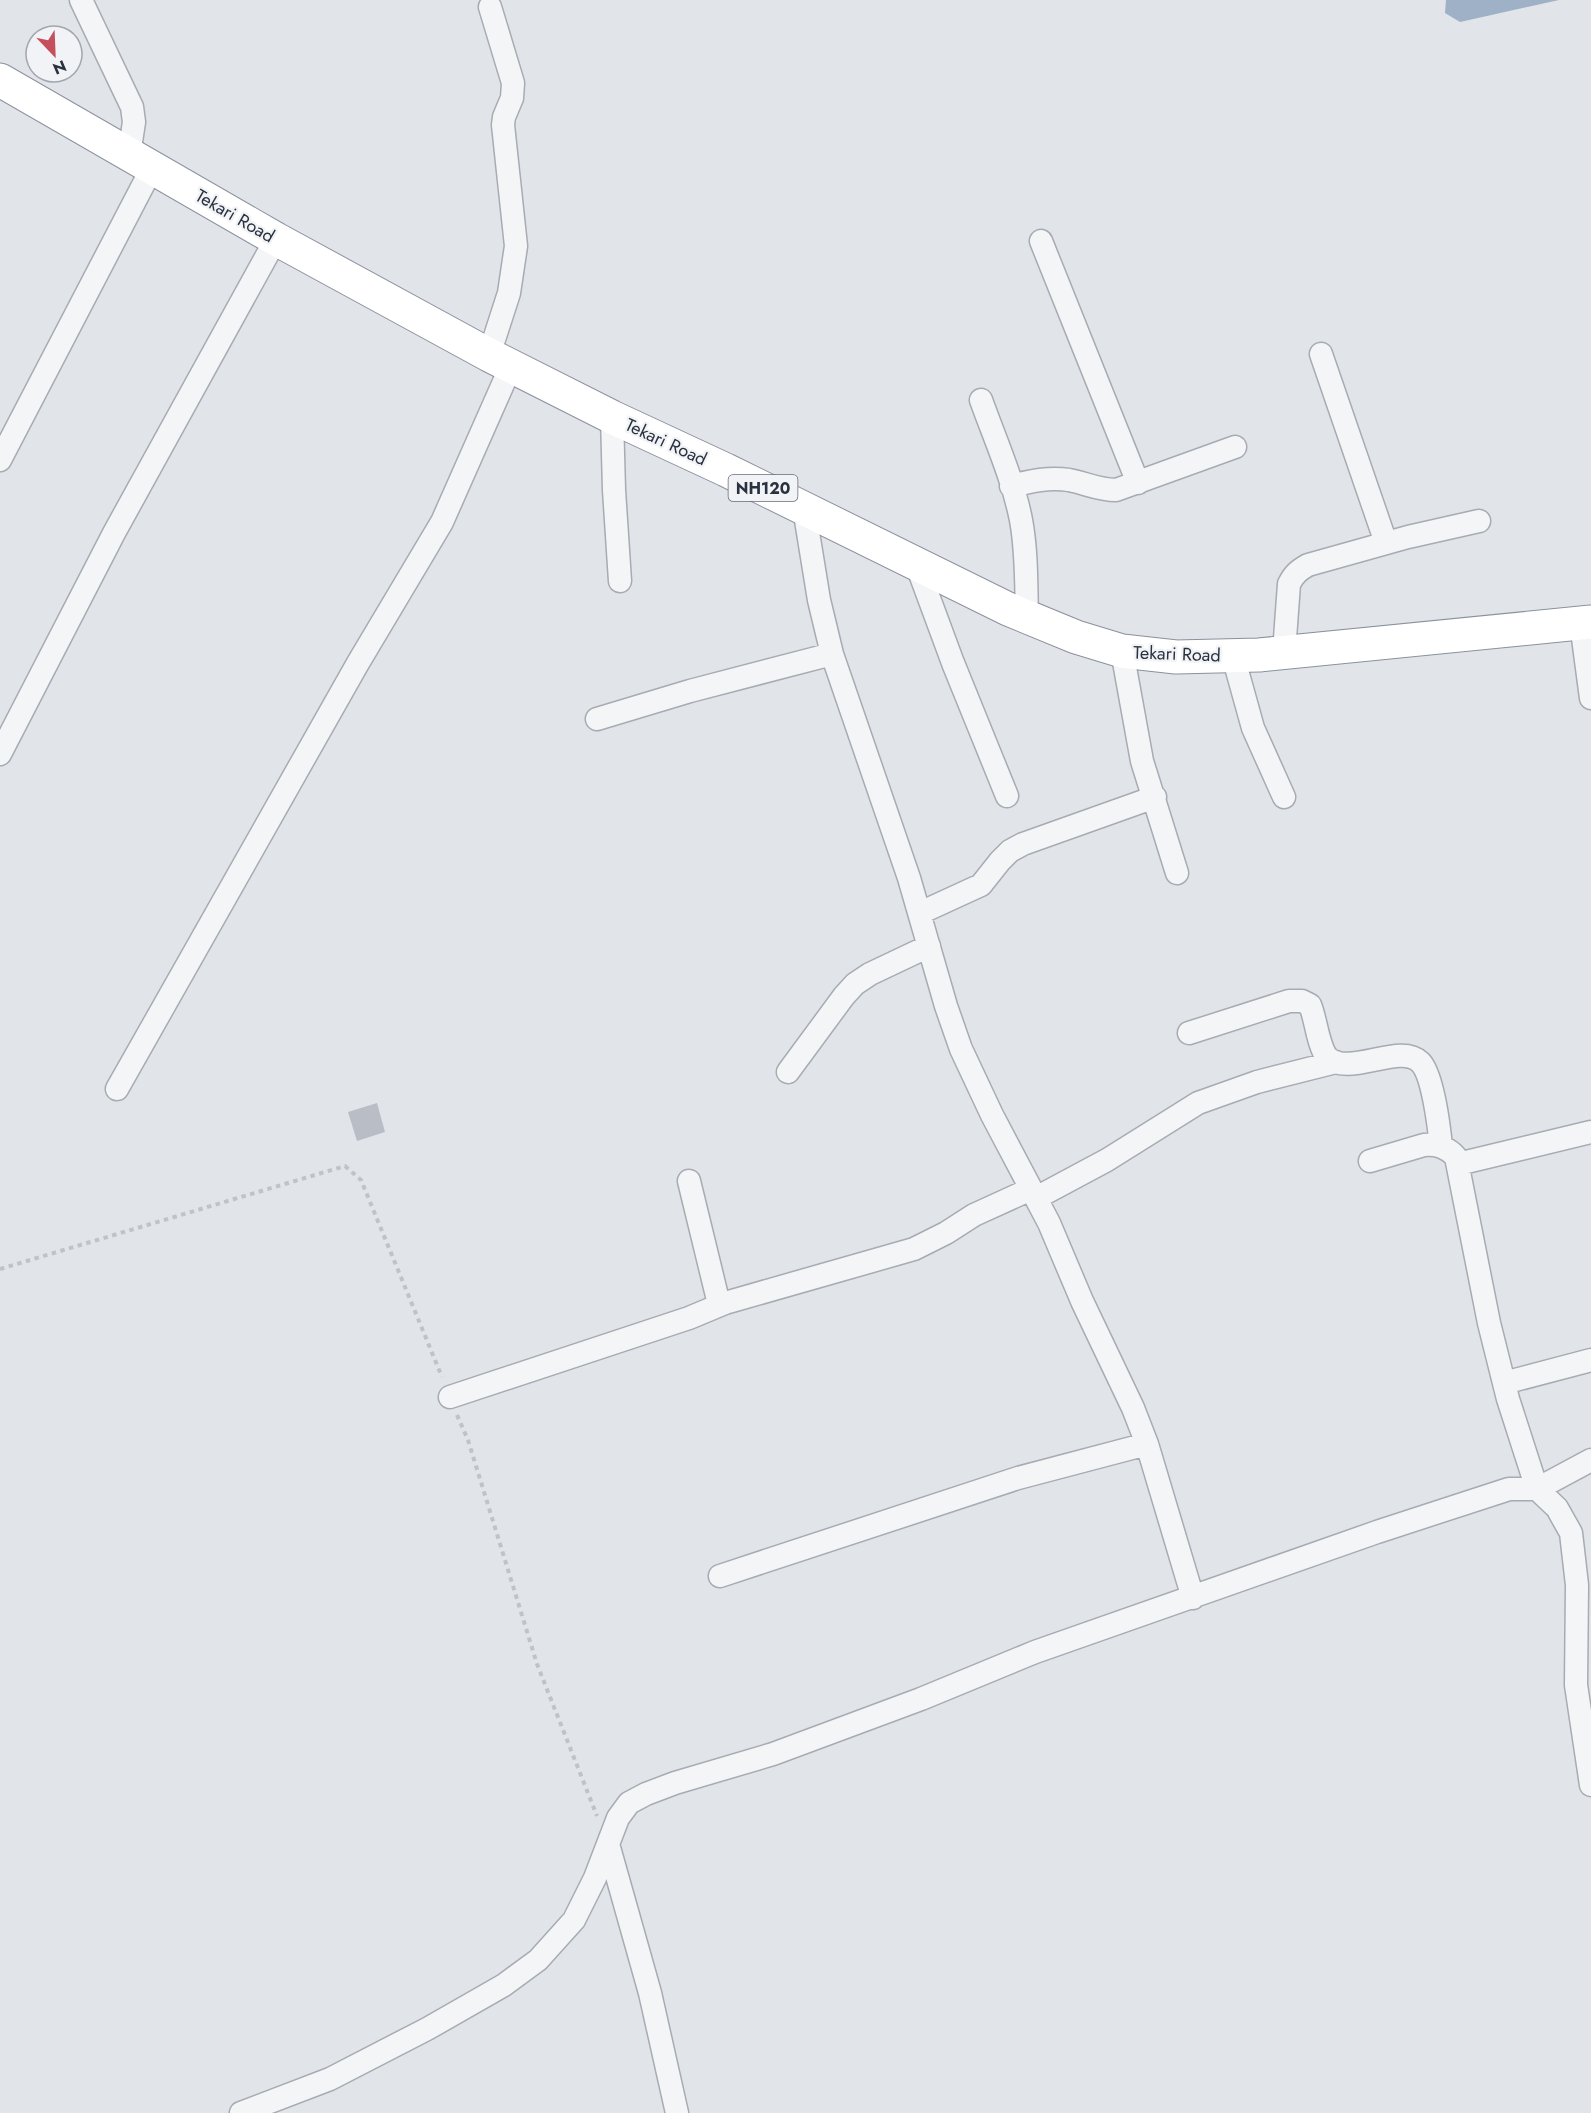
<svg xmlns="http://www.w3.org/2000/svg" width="1591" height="2113" font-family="Jost,sans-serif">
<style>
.water{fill:#9fb1c6}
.building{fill:#b9bdc5}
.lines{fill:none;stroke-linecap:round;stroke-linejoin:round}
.minor-casing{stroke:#a7abb3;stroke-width:25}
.highway-casing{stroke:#8a919e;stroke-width:35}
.path{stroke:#c0c2c7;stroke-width:4;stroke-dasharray:4.5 4.5;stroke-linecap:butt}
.minor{stroke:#f4f5f7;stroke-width:22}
.highway{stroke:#fff;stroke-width:33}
.labels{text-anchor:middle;stroke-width:4.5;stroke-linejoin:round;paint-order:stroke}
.shield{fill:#f1f3f6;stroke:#666c76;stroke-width:1.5}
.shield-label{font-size:16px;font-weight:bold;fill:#2b323f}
.street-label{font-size:18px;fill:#2b323f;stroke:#f1f3f6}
</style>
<rect width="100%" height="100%" fill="#e1e4e9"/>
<path class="water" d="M1446,0H1559L1460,22L1445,13Z"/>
<path class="building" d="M377,1103L385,1132L357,1141L348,1112Z"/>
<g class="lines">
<defs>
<path id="minor" d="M81,0L132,107L134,122L129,155
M1041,241L1138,483
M1321,354L1386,543
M489,355L509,293L516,246L503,125L504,117L512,98L513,83L490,7
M981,400C995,439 1013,479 1021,520C1027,552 1026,585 1027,617
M612,417L614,490L620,581
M0,460L152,168
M1011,486C1031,481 1049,477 1069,480C1085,483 1099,490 1116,490L1235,447
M804,508L819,600L832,654L909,878L946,1006L961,1049L992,1115L1049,1223L1082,1301L1133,1408L1147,1444L1193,1598
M916,563L953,663L1007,796
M1581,623L1591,698
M1122,651L1142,761L1177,873
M1284,652L1289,584C1294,574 1299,570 1308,565L1408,537L1479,521
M1233,656L1253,728L1284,797
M597,719L690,691L832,654
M0,754L114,533L276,239
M920,913L981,885L1000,861L1010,851L1023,844L1155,797
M1189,1033L1289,1001H1302L1310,1005C1316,1019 1318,1046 1327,1057C1348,1078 1400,1042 1420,1062C1433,1074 1439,1127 1441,1146
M788,1072L844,996L855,984L870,974L929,946
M117,1089L358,663L442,522L511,366
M1370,1161L1424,1145C1437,1144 1447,1147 1456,1157L1489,1323L1508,1399L1537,1489L1591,1460
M1458,1164L1591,1132
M689,1181L717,1296L722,1302L725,1303L914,1249L946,1233L974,1215L1031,1189
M1036,1198L1107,1160L1198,1103L1257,1082L1336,1062
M1504,1383L1591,1360
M450,1397L689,1318L725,1303
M720,1576L1018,1478L1147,1444
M608,1844L650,1993L677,2113
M241,2113L330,2079L427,2029L504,1985L538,1960L574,1920L595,1878L618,1818L629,1803L646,1794L675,1783L773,1754L921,1699L1035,1652L1377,1532L1509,1489H1537L1557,1508L1571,1533L1577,1585L1576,1685L1591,1785"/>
<path id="highway" d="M0,80L276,239L489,355L612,417L726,470L1008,609L1076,637L1122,651L1176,657L1259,655L1591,622"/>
</defs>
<use href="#minor" class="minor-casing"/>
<use href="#highway" class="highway-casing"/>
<path class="path" d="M0,1269L345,1166L361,1180L442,1377
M457,1415L468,1440L537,1664L597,1816"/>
<use href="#minor" class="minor"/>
<use href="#highway" class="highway"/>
</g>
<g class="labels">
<rect class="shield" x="728.5" y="475" width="69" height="26" rx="4.5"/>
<g class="shield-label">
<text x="763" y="494">NH120</text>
</g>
<g class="street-label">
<text transform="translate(235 216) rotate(30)" y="6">Tekari Road</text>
<text transform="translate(666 442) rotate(25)" y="6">Tekari Road</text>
<text transform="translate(1177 654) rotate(2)" y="6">Tekari Road</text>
</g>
</g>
<g transform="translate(54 54) rotate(157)"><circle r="28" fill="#f1f3f6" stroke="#a2a6ad" stroke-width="1.5"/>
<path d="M0-4.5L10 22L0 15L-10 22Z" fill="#c4505e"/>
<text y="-9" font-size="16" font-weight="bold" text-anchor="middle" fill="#2b323f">N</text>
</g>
</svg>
